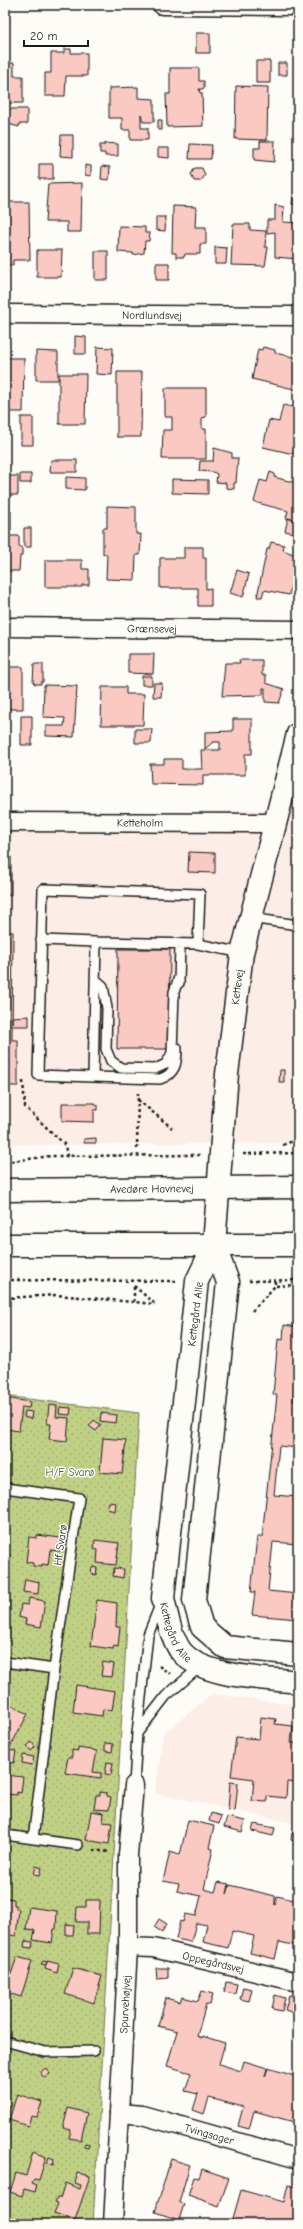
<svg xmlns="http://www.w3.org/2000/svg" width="303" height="2229" font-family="'Comic Neue',sans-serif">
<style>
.built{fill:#fcede7}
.garden{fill:url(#garden-dots);stroke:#6e7651}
.building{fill:#f9c9c2;stroke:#1c1c1c}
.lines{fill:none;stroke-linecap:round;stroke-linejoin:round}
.lane-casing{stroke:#1c1c1c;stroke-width:12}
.street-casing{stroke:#1c1c1c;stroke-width:21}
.secondary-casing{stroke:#1c1c1c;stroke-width:25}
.path{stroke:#1c1c1c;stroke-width:2.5;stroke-dasharray:3 3;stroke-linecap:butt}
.lane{stroke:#fdfcf7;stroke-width:9}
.street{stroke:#fdfcf7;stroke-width:18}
.secondary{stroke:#fdfcf7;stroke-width:22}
.labels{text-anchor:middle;stroke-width:3;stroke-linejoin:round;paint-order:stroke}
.street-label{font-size:11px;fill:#1c1c1c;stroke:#fdfcf7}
.park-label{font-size:11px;fill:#555b41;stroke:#fdfcf7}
</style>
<defs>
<pattern id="garden-dots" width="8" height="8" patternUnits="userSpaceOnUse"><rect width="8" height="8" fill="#c0d186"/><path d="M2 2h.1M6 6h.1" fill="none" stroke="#a4b373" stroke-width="1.8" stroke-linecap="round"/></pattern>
</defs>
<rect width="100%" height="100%" fill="#fdfcf7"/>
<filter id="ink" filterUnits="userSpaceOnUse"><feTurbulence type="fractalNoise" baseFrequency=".025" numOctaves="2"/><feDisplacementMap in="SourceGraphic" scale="8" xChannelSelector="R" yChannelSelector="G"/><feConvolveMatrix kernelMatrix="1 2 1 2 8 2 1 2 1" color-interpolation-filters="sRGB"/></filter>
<g filter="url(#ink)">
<path class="built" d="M298,809V1143L5,1145V817Z
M212,1694L298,1705V1824L155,1793L163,1734Z"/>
<path class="garden" d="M5,1396L139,1413L93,2224H5Z"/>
<path class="building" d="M196,33H210V53H196Z
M64,49H71V53H87V76H66L65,96H45V73H51V53H64Z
M256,61H270V83H256Z
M5,63H14V76H23V103H5Z
M278,63H287V75H278Z
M170,68H199V81H204V89H199L200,93H202L203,126L167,127L166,94H170Z
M236,86L268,87L267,140L235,139Z
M138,87V98L154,99V122H143L141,114V128H148V140H130V130H122V118H109V88Z
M6,109H27V124H19V127L5,123Z
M158,120H162V130H158Z
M61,135H73V157L60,156Z
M260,141H275L274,162L254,160V148H260Z
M105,143L118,144V156H105V153H100V145H105Z
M190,144L212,145L211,159H189Z
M158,148H169V158L158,157Z
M5,162H7V175H5Z
M39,164H53V179H39Z
M85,165L91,166V176L85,175Z
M102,166L110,167L109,180L101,179Z
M195,168H202L205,175L201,181H194L191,174Z
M82,183L81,232H67V222H45L48,184Z
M293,197L298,199V205L292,204Z
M7,202H29L30,260H13V265H5Z
M275,205L284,207L283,222L298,223V259L275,257V232L267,233V220H275Z
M173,206L196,207L195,227H206V244H200V254H185L184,257H176V253H172Z
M156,217H166L165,231L156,230Z
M233,224H250V230L266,231L265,247H268L265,266L231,265Z
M119,226L145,227V233H150L149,241H145L144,253L133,255V253L118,252Z
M215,247L227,248L226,264H215Z
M37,250H62L61,277H37Z
M95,251H108V280H95Z
M156,263H169V280H156Z
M75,336L86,337V354H75Z
M97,347L113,348L112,375L96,374Z
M263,347L275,350V353L298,358V390L252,379L258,349L262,350Z
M36,351L58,352V380H36Z
M5,358H24L23,412H5Z
M117,372H142L141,437H117Z
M59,374H86L85,424H59Z
M165,388H206V417L202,418V429H206V459H162L163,430H172V417H165Z
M283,405L298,408V455L263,447L269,420L279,422Z
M21,417H33V445H21Z
M214,448L232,453V458H238L236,483H234V489L226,488V483L216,482L217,474L213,472L199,471L200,461H213Z
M51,460H77V472H50Z
M270,472L275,474L274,477L296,483L295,486H298V521L286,518L288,511L254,502L260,480L267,482Z
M20,474H31V483H20Z
M5,476H18V495H5Z
M66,477L85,478V490L66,489Z
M172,479L208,480V494L172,493Z
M107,506L136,507V534H141L140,555H136L135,580L106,579L107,554H103V528H107Z
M5,511H11V531H5Z
M288,518L298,521V534L285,531Z
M24,528H31V547H24Z
M6,536H19V546L22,548V556H20L19,571H5Z
M271,542L284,545L283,550L298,556L289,595L264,590L262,597H257L267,549H269Z
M184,547H203V558H206V589L211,588V606H198V588H160V558H184Z
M45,560H82V569H89V585H82V587H45Z
M237,570L249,574L243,597L230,593Z
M128,654H154L153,674L128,673Z
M239,660H262V675H266V683L284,689L279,703L265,702V688H263V695L222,696L225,663H240Z
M34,664H43V682H41V684H35L33,682Z
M5,667H23V709H5Z
M142,676H152V685H142Z
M154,683H162L161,697H153Z
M44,685L77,686L74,737L46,736V726H64L65,718L43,717Z
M102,687H126V694H144L143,725H101Z
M21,716H32V745H21Z
M233,719H252V754H245V775H203V785L151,784L150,764H164V759H182V769H202L201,750H220V742H213L205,749V732L233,731Z
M135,729H152L151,743H135Z
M189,852L215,853V873L188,872Z
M5,857H11V895H5Z
M5,931L13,932L12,1040H18V1086H8V1122H5Z
M118,949H170L169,1049H117Z
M29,1016V1026H12V1017Z
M280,1070H284V1082H279Z
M62,1103H94L98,1105V1110H94V1122L62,1121Z
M96,1138V1143H84V1139Z
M284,1325L298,1327V1355L293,1401L298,1402V1448L279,1446L274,1495L298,1497V1544L273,1542L268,1591L298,1594V1619L252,1615L255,1592H251L257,1537H262L277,1395H273L278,1339L283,1340Z
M5,1398L30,1402L29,1408L22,1407L19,1431L5,1429Z
M49,1405L57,1406L56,1417L69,1418L67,1441L49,1439L51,1424H47Z
M60,1407L71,1408L70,1415L59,1414Z
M25,1411L32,1412L31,1419L24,1417Z
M101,1413L117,1415L116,1423L100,1421Z
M94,1420L101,1425L96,1431L89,1426Z
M103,1438L126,1440L122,1474L100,1472Z
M109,1502L116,1503L115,1511L107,1509Z
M37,1535L61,1538L60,1551L50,1550L48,1565L42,1564V1567L33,1566V1563L26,1562L29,1537L37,1538Z
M95,1540L119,1543L116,1565L97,1563L98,1550L94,1549Z
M5,1554L10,1555L9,1567H5Z
M92,1567L97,1568L96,1575L91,1574Z
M114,1568L124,1569L123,1578L113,1576Z
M5,1579H8L7,1587H9L5,1614Z
M25,1579L39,1582L38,1594L23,1592Z
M29,1598L45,1601L41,1627L25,1624L26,1619L19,1617L21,1604L28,1605Z
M97,1600L117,1603L116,1627H120L118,1647L114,1646L113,1649L91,1646Z
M103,1662L114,1664L112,1677L101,1676Z
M76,1685L115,1691L112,1710L103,1709L102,1716L73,1712Z
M5,1702L28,1714L9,1749L5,1747Z
M261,1717L276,1719L275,1724L293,1726L291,1743H298V1783L287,1782L286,1798L267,1796V1802L252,1801L254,1779L231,1776L236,1737L259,1739Z
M32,1742L35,1747L31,1751L27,1746Z
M105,1743L113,1744L112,1752L105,1751Z
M78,1748L97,1751L93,1772L101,1773V1778L65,1773L68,1757H72V1750L78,1751Z
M5,1750L16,1751L14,1763L5,1762Z
M23,1755L34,1757L32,1765L22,1763Z
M107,1762L113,1763L111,1775L105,1774Z
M5,1775L23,1777L21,1793L17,1792V1795L7,1794Z
M230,1782L238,1783L235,1811L228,1810Z
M100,1792L107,1793V1796L111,1797L109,1810L94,1809L96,1795H100Z
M91,1811L104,1813L103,1822L112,1823L109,1844L86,1840Z
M211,1813L221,1816L219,1824L209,1821Z
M227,1817L245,1821L242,1832L224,1827Z
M188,1820L214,1826L209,1848L213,1849L204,1889L215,1892L218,1882L229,1884L227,1894L230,1885L275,1896V1905L277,1896L298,1901V1946L279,1942L275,1959L250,1953L254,1936L232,1931L228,1948L203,1942L207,1925L196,1923L191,1942L176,1939L180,1921L183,1922L185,1914L196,1916L201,1896L177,1891L179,1884L163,1881L170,1852L180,1855Z
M254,1824L275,1828L273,1836L252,1831Z
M292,1833L298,1834V1842L291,1840Z
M36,1866L42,1868L40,1875L34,1874Z
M5,1898L14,1899V1905H16V1909H19L16,1936L5,1934Z
M86,1900H100L99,1934H87V1922H76L77,1907H86Z
M29,1907L57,1911L56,1929H54L52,1943L33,1940L35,1930L26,1929Z
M159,1919L167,1924L162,1932L154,1927Z
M66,1924L74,1925L73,1935H66Z
M25,1941L33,1942L32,1948L24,1947Z
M17,1957L32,1961L21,1997L5,1992V1976L10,1977Z
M43,1961L47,1962L46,1966L41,1965Z
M47,1961L59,1964L57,1973L45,1969Z
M73,1968L102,1976L94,2003L65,1994Z
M156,1968H168V1978L157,1979Z
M226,1982L237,1984L235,1994L224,1992Z
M243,1987L252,1989L249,2001L240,1999Z
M202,1991L213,1994L210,2005L206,2004L197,2036L202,2038V2036L225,2043L219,2064L241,2071L244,2061L267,2068L265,2077L268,2068L298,2077V2132L292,2131L294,2122L254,2111L249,2129L238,2126L243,2107L209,2098L204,2114L193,2110L198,2094L185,2091L191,2073L167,2066L177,2031L158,2026L166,1998L180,2002L182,1997L198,2001Z
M275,1995L285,1998L282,2011L272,2009Z
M289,1995L298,1997L294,2013L285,2010Z
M46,2068L50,2074L44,2078L40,2072Z
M17,2094L42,2102L37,2117L31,2116L28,2126L9,2120Z
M5,2105L9,2106L5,2118Z
M68,2108L87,2113L81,2140L69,2138L71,2130L63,2128Z
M85,2143L89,2144L88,2148L84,2147Z
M33,2152L46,2157L39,2180L34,2179L32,2184L37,2186L35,2192L24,2189L22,2196L10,2192L16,2173L26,2176Z
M49,2157L54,2159L53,2165L47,2163Z
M171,2159L190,2165L179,2202L184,2204L179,2220L155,2212Z
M202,2169L229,2178L219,2206L188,2195L194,2177L199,2178Z
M78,2173L90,2176L75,2220L54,2213L58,2204L55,2203L57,2198H60L65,2183L80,2189L81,2185L75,2183Z
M288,2185L298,2187V2224H240L232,2222L241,2190L284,2202Z"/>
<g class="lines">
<defs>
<path id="lane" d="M250,918L298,925
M41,940L96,942L93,1077L38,1075L43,889L200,894L198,944
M96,942L198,944L242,953
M96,980L103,986L107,1008L106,1049L111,1061L121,1068L155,1069L166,1064L172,1053L174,992L179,977
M179,983L180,944
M93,1077L160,1079C176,1074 177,1062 177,1048
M5,1488L79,1498L54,1669L33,1839
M5,1662L54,1669
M138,1732L166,1696L201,1666
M134,1785L137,1733L148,1635L160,1605
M5,1835L78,1845
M5,2041L45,2052L94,2051"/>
<g id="street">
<path d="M162,5L298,6"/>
<path id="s1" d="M5,314L298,316"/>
<path id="s2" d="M5,627L298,630"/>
<path id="s3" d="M5,822L275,823"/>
<path id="s4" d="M128,1947L153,1948L298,1982"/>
<path id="s5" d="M119,2113L142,2115L298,2159"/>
<path id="s6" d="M113,2224L128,1947V1855L134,1785"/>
</g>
<g id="secondary">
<path id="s7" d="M298,734L242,953L227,1074L214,1245L197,1281L163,1598C167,1616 170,1634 180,1650C200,1678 267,1678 298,1682"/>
<path id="s8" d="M5,1190L298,1187"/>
<path d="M5,1245H298"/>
<path d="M214,1245L228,1282L194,1600L202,1627L225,1647L298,1654"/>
</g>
</defs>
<use href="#lane" class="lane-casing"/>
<use href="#street" class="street-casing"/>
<use href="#secondary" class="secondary-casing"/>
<path class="path" d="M23,1081L25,1107L65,1145L67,1156
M138,1100L172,1128
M283,1145L298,1139
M137,1149L138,1093
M243,1154L298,1153
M5,1162L51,1156L200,1155
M5,1280L176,1281
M249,1281L298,1280
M275,1281V1286L298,1285
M134,1286L154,1303
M5,1298L57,1295L155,1304
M134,1302V1287
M252,1311L275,1286
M159,1666L170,1674
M93,1850L109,1852"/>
<use href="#lane" class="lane"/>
<use href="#street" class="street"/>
<use href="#secondary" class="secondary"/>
</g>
</g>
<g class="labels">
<g class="street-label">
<text dy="4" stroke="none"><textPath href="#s1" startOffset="147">Nordlundsvej</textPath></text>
<text dy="4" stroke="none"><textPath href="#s2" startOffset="147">Grænsevej</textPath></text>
<text dy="4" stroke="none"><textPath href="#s3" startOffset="135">Ketteholm</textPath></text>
<text transform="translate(237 987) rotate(-82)" y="4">Kettevej</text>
<text dy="4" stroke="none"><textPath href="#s8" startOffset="147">Avedøre Havnevej</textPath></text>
<text transform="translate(195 1314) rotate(-83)" y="4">Kettegård Alle</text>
<text transform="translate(60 1545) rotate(-82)" y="4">Hf. Svarø</text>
<text dy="4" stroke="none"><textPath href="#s7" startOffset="915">Kettegård Alle</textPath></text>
<text dy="4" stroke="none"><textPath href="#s4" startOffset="87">Oppegårdsvej</textPath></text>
<text dy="4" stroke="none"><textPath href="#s6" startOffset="220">Spurvehøjvej</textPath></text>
<text dy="4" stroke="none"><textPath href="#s5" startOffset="93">Tvingsager</textPath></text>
</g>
<g class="park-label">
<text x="70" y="1476">H/F Svarø</text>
</g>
</g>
<rect width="303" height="2229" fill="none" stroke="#fdfcf7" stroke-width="20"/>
<rect x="10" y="10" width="283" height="2209" fill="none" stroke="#1c1c1c" stroke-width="1.5" filter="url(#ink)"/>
<path d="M24 40v6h64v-6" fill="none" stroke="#1c1c1c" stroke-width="2"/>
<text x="30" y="40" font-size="12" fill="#1c1c1c" stroke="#fdfcf7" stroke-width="3" paint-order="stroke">20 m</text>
</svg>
